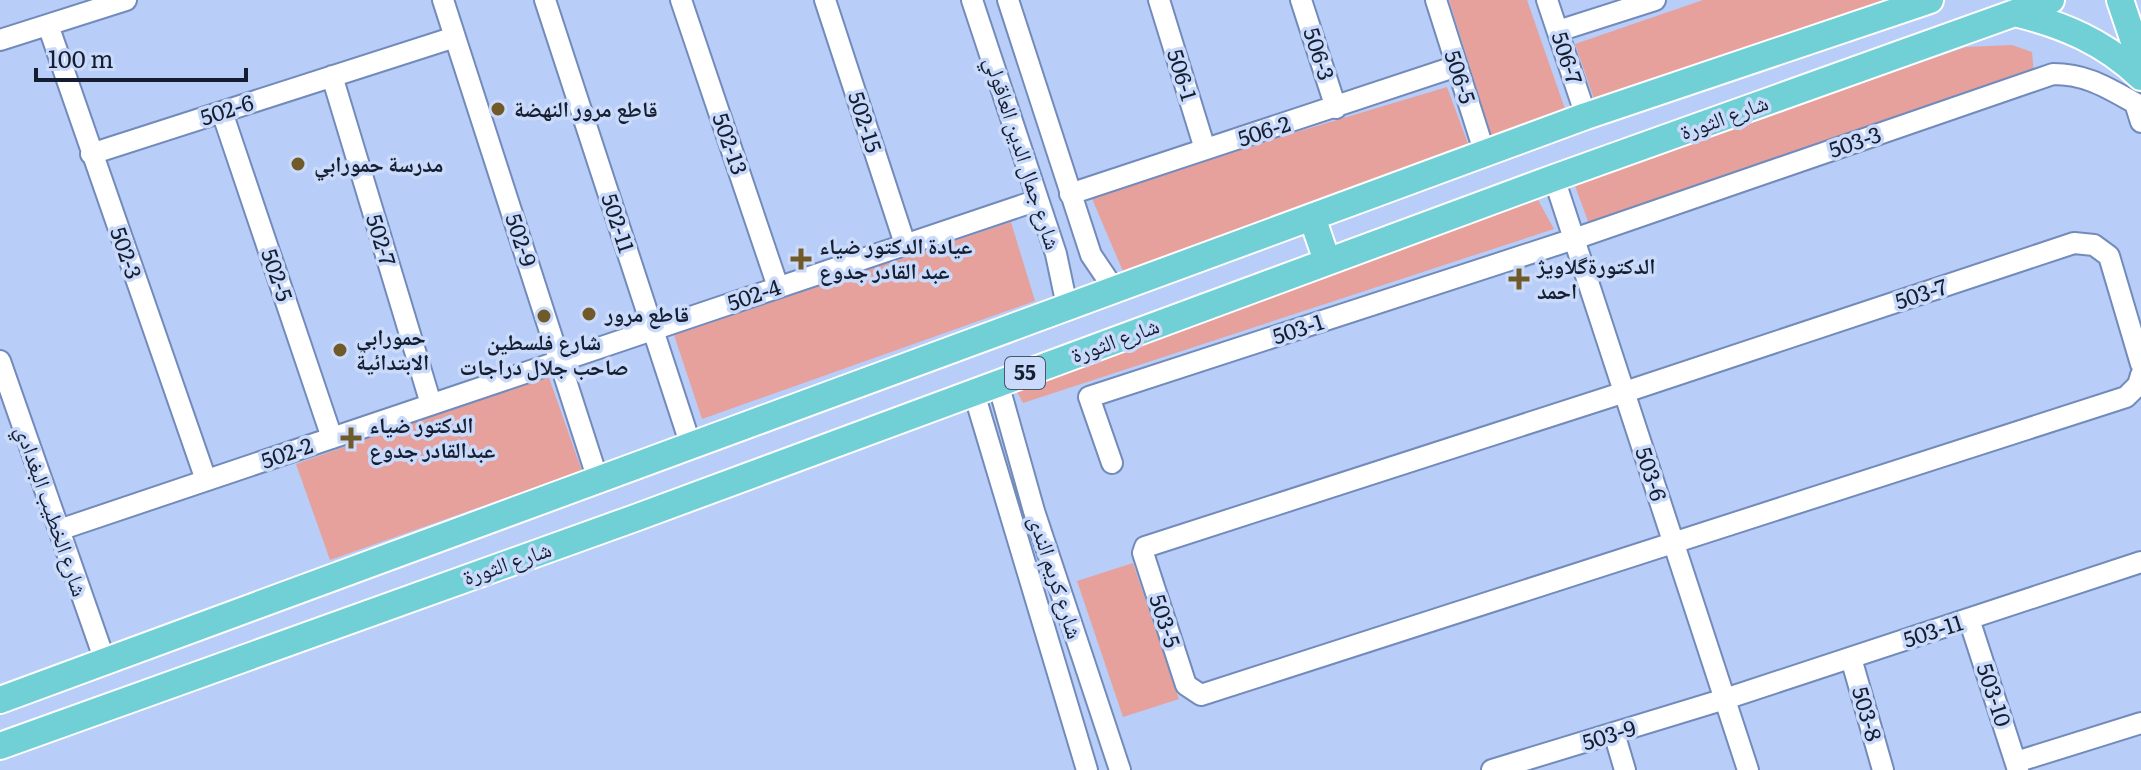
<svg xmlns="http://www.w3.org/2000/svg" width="2141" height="770" font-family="Literata,'Noto Naskh Arabic',serif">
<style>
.green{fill:#e7a19c}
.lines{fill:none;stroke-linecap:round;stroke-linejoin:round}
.minor-casing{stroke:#728bbb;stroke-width:24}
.major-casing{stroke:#fff;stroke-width:30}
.minor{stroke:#fff;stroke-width:20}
.major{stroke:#71cfd6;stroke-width:26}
.poi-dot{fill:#715a2a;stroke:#cadafa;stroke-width:3}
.labels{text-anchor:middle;stroke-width:7;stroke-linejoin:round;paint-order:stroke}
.shield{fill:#cadafa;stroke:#4b566d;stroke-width:2}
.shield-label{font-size:20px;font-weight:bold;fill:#151e31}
.street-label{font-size:22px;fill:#151e31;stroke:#cadafa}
.poi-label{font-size:22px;font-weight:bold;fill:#151e31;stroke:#cadafa;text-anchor:start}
</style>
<rect width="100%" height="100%" fill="#b8cdf7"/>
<path class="green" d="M1449,0H1527L1565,109L1492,138Z
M1703,0H1887L1594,99L1575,44Z
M2012,45L2032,52L2034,74L1589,224L1574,183L1966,47Z
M1447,87L1470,149L1125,276L1090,194Z
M1538,200L1554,229L1023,403L1015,388Z
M1011,222L1035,301L702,419L674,335Z
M548,375L582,471L330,560L296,464Z
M1133,563L1179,699L1123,717L1077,581Z"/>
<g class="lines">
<defs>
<path id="minor" d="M443,0L598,480
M545,0L691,446
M681,0L778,287
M825,0L905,244
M972,0L1056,254L1067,306
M1008,0L1091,255L1114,289
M1159,0L1205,149
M1301,0L1336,108
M1436,0L1485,154
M1547,0L1586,116
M48,25L206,480
M1558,31L1655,0
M0,40L126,0
M332,76L431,404
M222,112L332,438
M91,154L455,37
M1554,178L1748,770
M1070,194L1457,66
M0,361L105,661
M2141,364L2109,256L2094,245L2074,243L1625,392L1145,547L1143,553L1186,685L1201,695L2126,397L2138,385L2141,375
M998,383L1034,511L1120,770
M974,393L1087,770
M1112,463L1089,397L1574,239L2053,74C2086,74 2106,87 2135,103L2141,122
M59,530L1038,200
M1969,619L2018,770
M1851,658L1883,770
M1614,733L1625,770
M2016,762L2141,723
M1492,770L1725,699L2141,562"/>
<path id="major" d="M2120,0L2141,62
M2015,13C2064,25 2104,42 2141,77
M1312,217L1327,261
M0,700L1586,116L1930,0
M0,746L635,518L1554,178L2051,0"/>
</defs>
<use href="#minor" class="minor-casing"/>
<use href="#major" class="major-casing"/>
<use href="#minor" class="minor"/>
<use href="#major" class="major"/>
</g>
<g class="poi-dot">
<circle cx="498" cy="109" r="8"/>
<circle cx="298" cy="164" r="8"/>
<path d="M797 247h8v8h8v8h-8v8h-8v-8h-8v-8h8z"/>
<path d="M1515 267h8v8h8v8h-8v8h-8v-8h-8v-8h8z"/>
<circle cx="589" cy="314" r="8"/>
<circle cx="544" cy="316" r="8"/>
<circle cx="340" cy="350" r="8"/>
<path d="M347 426h8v8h8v8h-8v8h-8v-8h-8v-8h8z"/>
</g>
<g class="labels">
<rect class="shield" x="1005" y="357" width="40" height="32" rx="6"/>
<g class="shield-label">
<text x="1025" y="380">55</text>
</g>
<g class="street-label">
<text transform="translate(1319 54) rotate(72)" y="8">506-3</text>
<text transform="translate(1567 58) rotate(72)" y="8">506-7</text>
<text transform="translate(1182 75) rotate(73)" y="8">506-1</text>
<text transform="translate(1460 77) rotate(72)" y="8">506-5</text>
<text transform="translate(227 110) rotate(-18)" y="8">502-6</text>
<text transform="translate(1724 117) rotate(-20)" y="8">شارع الثورة</text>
<text transform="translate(865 122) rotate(72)" y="8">502-15</text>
<text transform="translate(1264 131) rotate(-18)" y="8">506-2</text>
<text transform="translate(1855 142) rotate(-19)" y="8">503-3</text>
<text transform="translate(730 144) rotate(71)" y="8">502-13</text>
<text transform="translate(1023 153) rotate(72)" y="8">شارع جمال الدين العاقولي</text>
<text transform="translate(618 223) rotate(72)" y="8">502-11</text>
<text transform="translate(381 240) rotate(73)" y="8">502-7</text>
<text transform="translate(521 240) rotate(72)" y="8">502-9</text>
<text transform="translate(126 253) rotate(71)" y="8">502-3</text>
<text transform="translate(277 275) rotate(71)" y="8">502-5</text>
<text transform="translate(1921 294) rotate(-18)" y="8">503-7</text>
<text transform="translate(754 295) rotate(-19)" y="8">502-4</text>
<text transform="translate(1298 329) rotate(-18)" y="8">503-1</text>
<text transform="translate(1115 340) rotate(-20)" y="8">شارع الثورة</text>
<text transform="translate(287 453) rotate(-19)" y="8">502-2</text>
<text transform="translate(1651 474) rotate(72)" y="8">503-6</text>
<text transform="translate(52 511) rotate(71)" y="8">شارع الخطيب البغدادي</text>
<text transform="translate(507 563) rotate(-19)" y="8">شارع الثورة</text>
<text transform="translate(1056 577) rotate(72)" y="8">شارع كريم الندى</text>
<text transform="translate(1165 621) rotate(72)" y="8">503-5</text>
<text transform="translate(1933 631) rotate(-18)" y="8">503-11</text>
<text transform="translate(1994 695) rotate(72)" y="8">503-10</text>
<text transform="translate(1867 714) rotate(74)" y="8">503-8</text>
<text transform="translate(1609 735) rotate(-17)" y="8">503-9</text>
</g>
<g class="poi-label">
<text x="514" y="117">قاطع مرور النهضة</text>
<text x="314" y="172">مدرسة حمورابي</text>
<text x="819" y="254">عيادة الدكتور ضياء<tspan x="819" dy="25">عبد القادر جدوع</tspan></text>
<text x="1537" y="274">الدكتورةگلاويژ<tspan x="1537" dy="25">احمد</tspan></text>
<text x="605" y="322">قاطع مرور</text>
<text x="356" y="345">حمورابي<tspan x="356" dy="25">الابتدائية</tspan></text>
<text x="544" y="350" text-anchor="middle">شارع فلسطين<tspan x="544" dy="25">صاحب جلال دراجات</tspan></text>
<text x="369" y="433">الدكتور ضياء<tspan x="369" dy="25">عبدالقادر جدوع</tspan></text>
</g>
</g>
<path d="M36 68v12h210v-12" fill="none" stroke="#151e31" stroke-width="4"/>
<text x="48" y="68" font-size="24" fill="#151e31" stroke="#cadafa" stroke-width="6" paint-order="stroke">100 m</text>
</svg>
